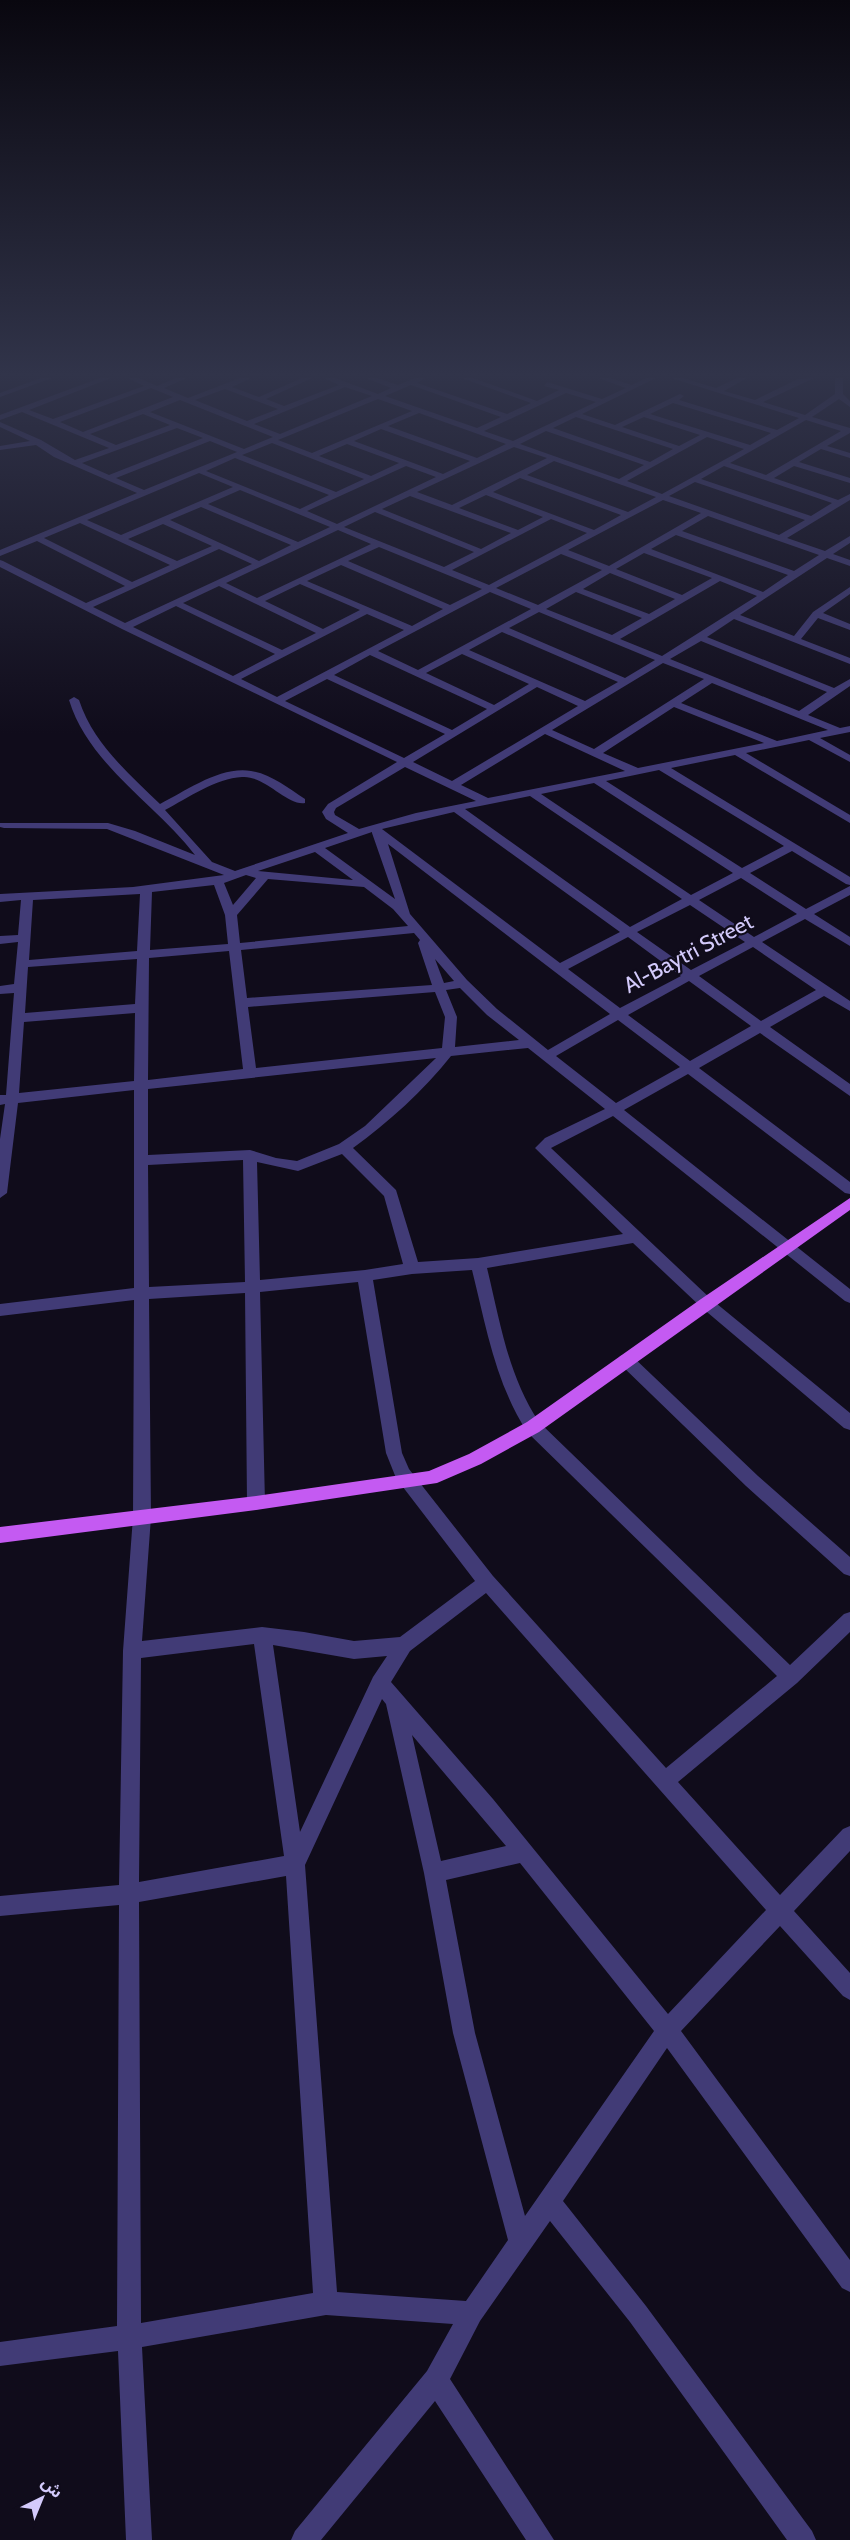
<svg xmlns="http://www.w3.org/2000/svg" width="850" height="2540" font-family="Cabin,'Noto Sans Arabic',sans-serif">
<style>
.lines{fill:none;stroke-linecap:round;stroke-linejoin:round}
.minor{fill:#413b76;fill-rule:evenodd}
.major{fill:#c45af2;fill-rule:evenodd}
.labels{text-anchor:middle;stroke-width:4.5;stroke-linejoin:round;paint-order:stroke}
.street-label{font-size:22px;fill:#d3cafb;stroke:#100c1b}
</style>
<rect width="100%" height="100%" fill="#100c1b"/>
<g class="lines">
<path class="minor" d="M41,378H52L0,397V393Z
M100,378H111L29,410L53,419L144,386L128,378H139L157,386L176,378H187L164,388L188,398L240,378H251L232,387L259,397L302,378H312L266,399L284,406L339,385L324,378H335L378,394L391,388L366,378H377L398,385L415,378H425L417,383L507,414L531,403L462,378H473L537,401L559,390L544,386L547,382L602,399L626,388L598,378H610L632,385L646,378H656L582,414L615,425L680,394L684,396L679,400L777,430L799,418L671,378H683L716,388L737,378H747L724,391L755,400L798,379L814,378L763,402L805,415L835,394V378H843V394L850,401V407L839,399L812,417L850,428V433L827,446L850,453V458L821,449L799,462L850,478V483L794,466L774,478L838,500L850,494V500L787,538L825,551L850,536V543L833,554L850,560V566L827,558L740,615L794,636L813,612L850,587V594L823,613L850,624V630L818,618L801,639L850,658V664L734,619L707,637L834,688L850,679V686L808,715L840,728L850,726V732L820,738L850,755V762L809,740L746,753L850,815V823L735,755L671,768L850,877V885L846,884L792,851L750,873L806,909L850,886V895L814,914L850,937V946L805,919L762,942L850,1001V1011L824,996L770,1027L850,1084V1096L760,1033L699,1068L850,1182V1194L845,1193L688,1074L624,1110L850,1289V1303L845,1301L613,1116L551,1148L711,1299L850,1413V1430L844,1428L701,1307L633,1243L487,1268C500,1321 508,1376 539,1422L790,1665L844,1614L850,1612V1632L797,1683L678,1782L780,1895L843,1829L850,1826V1851L794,1911L850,1973V2000L843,1996L780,1926L681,2031L850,2260V2292L842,2288L667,2048L563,2201L646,2306L812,2531L816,2540H787L630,2322L550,2221L480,2321L450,2379L554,2540H526L435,2401L321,2540H291L295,2531L427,2371L453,2324L326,2315L142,2347L152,2540H126L118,2351L0,2366V2342L117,2326L119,1905L0,1916V1896L119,1885L123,1651L133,1517L134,1300L0,1316V1304L134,1288V1090L18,1103L7,1193L0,1198V1139L5,1104L0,1105V1095H6L14,993L0,994V986L14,984L18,942L0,944V936L18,935L21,900L0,902V894L133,887L224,875L107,829L4,828L0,827V823H108L135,831L195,855C155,803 89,765 69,700L74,697L79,700C93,743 128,773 160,804C186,791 220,766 251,771C271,774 288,788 305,799V803C287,806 265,775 242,777C216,778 188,798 165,810L212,862L235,871L348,833L326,819L322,812L328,804L397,762L122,629L0,567V560L3,561L86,603L125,586L37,541L0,556V550L137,493L54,457L36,445L0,450V446L30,441L0,427V422L41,440L75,460L109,448L22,412L0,420V415ZM411,385L501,417L477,428L385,396ZM345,387L372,396L280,434L254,424ZM151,388L173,397L83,432L60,422ZM225,389L278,409L247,421L195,400ZM566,393L596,402L513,441L484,431ZM378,399L412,411L312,453L278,440ZM180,400L273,437L244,449L150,412ZM673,403L771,433L750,445L650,414ZM419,413L506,444L477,458L388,426ZM143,414L170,425L116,445L90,434ZM576,417L673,449L650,462L553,428ZM644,417L700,435L679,446L622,427ZM806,420L841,431L766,475L730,463ZM177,428L203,438L109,475L82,463ZM381,429L470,461L443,474L354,441ZM546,431L644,465L619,479L520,444ZM707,437L744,449L662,494L627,481ZM210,441L237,452L144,490L116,478ZM272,443L364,479L336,492L242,455ZM347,444L399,463L371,476L319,456ZM514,447L547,458L452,505L417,492ZM235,458L329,495L300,509L206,471ZM554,461L656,497L628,512L527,475ZM406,466L436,477L337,524L307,511ZM724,466L832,503L811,516L701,479ZM199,473L233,487L121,535L87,520ZM520,478L621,515L594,530L493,492ZM695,482L805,520L779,535L669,496ZM240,490L330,527L298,542L208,504ZM486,495L543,517L518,530L459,508ZM410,496L511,533L481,549L382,509ZM663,500L701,513L609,566L568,550ZM201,507L291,545L259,561L170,520ZM375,512L474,552L444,567L344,527ZM708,516L819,555L794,571L682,531ZM551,519L587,533L489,585L452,570ZM80,523L170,565L132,582L44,538ZM163,524L212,546L177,561L128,539ZM338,530L371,544L257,598L226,583ZM676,535L788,575L763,592L651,549ZM379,547L482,589L450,605L348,561ZM219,549L252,564L125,623L93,607ZM644,553L712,578L682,595L616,569ZM561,554L602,570L538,605L496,588ZM341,565L443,609L412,626L307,581ZM610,573L675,599L649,614L583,589ZM720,581L757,596L662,656L620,639ZM300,584L360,610L323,629L265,601ZM219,586L316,633L282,650L183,603ZM490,592L531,609L418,670L378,651ZM576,592L642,618L612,635L546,609ZM176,606L275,654L233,676L133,627ZM539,612L655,660L625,678L509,628ZM367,614L404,630L277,697L241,679ZM502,632L618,682L585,701L469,650ZM701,641L827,692L799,711L670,659ZM462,654L529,684L494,705L426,673ZM370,655L487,709L452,730L334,675ZM663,663L704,679L594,749L552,730ZM327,679L445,734L404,758L285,701ZM712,683L828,730L777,741L681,703ZM537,687L578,706L452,781L413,762ZM674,707L764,743L638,768L603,753ZM545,734L625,771L488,798L461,785ZM405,767L476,801L416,813L359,829L335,815L334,812L336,808ZM659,770L784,846L742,868L606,781ZM594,783L733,873L691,895L541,794ZM530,796L682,899L630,927L465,809ZM454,812L620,932L560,963L382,829ZM372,832V833L395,899L325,848ZM388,844L610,1014L548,1050L497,1009L467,980L410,914ZM315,852L353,880L258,871ZM246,875L256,878L233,905L224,883ZM741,878L797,914L754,937L699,900ZM268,879L364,887L393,909L408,926L240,943L237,915ZM214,885L225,915L228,944L150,950L152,892ZM140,894L137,951L29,960L33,900ZM690,905L745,942L691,970L637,932ZM414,933L420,940L418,943L432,985L247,998L241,950ZM628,937L681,976L620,1008L568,969ZM753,947L816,990L761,1021L699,976ZM229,951L243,1069L148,1080L149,958ZM137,959L135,1004L25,1013L28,967ZM435,959L454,981L444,983ZM689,981L751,1026L690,1061L628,1015ZM460,988L487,1015L519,1040L455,1047L457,1017L446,990ZM435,992L445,1017L442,1048L256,1068L248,1007ZM135,1013L134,1081L19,1093L24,1022ZM618,1020L680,1067L616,1103L556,1056ZM528,1048L605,1109L545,1138L535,1148L623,1234L478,1258L418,1262L396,1190L353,1148C388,1123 424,1090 451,1056ZM436,1058L365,1126L339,1144L297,1161L276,1158L250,1150L148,1155V1089ZM342,1154L384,1196L403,1264L365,1270L260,1280L257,1162L298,1171ZM243,1160L245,1282L149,1287L148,1165ZM472,1270C486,1326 495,1382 527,1432L777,1676L666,1768L493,1576L409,1469L402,1453L373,1280L412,1274ZM358,1282L386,1453L396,1478L475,1581L400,1637L354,1641L304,1632L262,1627L142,1641L151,1517L149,1299L245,1293L247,1503L250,1508L256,1510L262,1508L265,1503L260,1292ZM486,1593L766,1910L668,2014L493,1799L391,1682L410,1651ZM254,1644L284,1856L139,1882L141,1658ZM273,1645L354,1659L387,1656L373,1677L300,1832ZM382,1699L386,1704L424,1873L453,2033L508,2240L466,2301L337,2292L305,1865ZM412,1735L506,1846L441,1861ZM520,1863L654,2031L525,2216L475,2033L446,1880ZM286,1876L313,2293L141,2323L139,1902Z
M626,1354L632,1356L758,1476L850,1557V1576L844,1574L746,1486L620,1364L618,1360L620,1356Z"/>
<path class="major" d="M850,1198V1210L539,1432L481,1464L437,1483L256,1510L0,1543V1527L256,1496L429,1471L469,1454L527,1422L701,1299Z"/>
</g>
<linearGradient id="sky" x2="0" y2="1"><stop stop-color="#09070f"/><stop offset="0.51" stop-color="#31344a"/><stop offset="1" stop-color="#31344a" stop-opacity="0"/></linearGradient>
<rect width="850" height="734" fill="url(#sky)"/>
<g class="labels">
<g class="street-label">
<text transform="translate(688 953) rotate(-28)" y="8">Al-Baytri Street</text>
</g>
</g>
<g transform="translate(42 2498) rotate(43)" stroke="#100c1b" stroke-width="4.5" paint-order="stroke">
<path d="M0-4.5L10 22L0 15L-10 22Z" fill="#d3cafb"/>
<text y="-9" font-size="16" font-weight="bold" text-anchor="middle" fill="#d3cafb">ش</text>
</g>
</svg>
